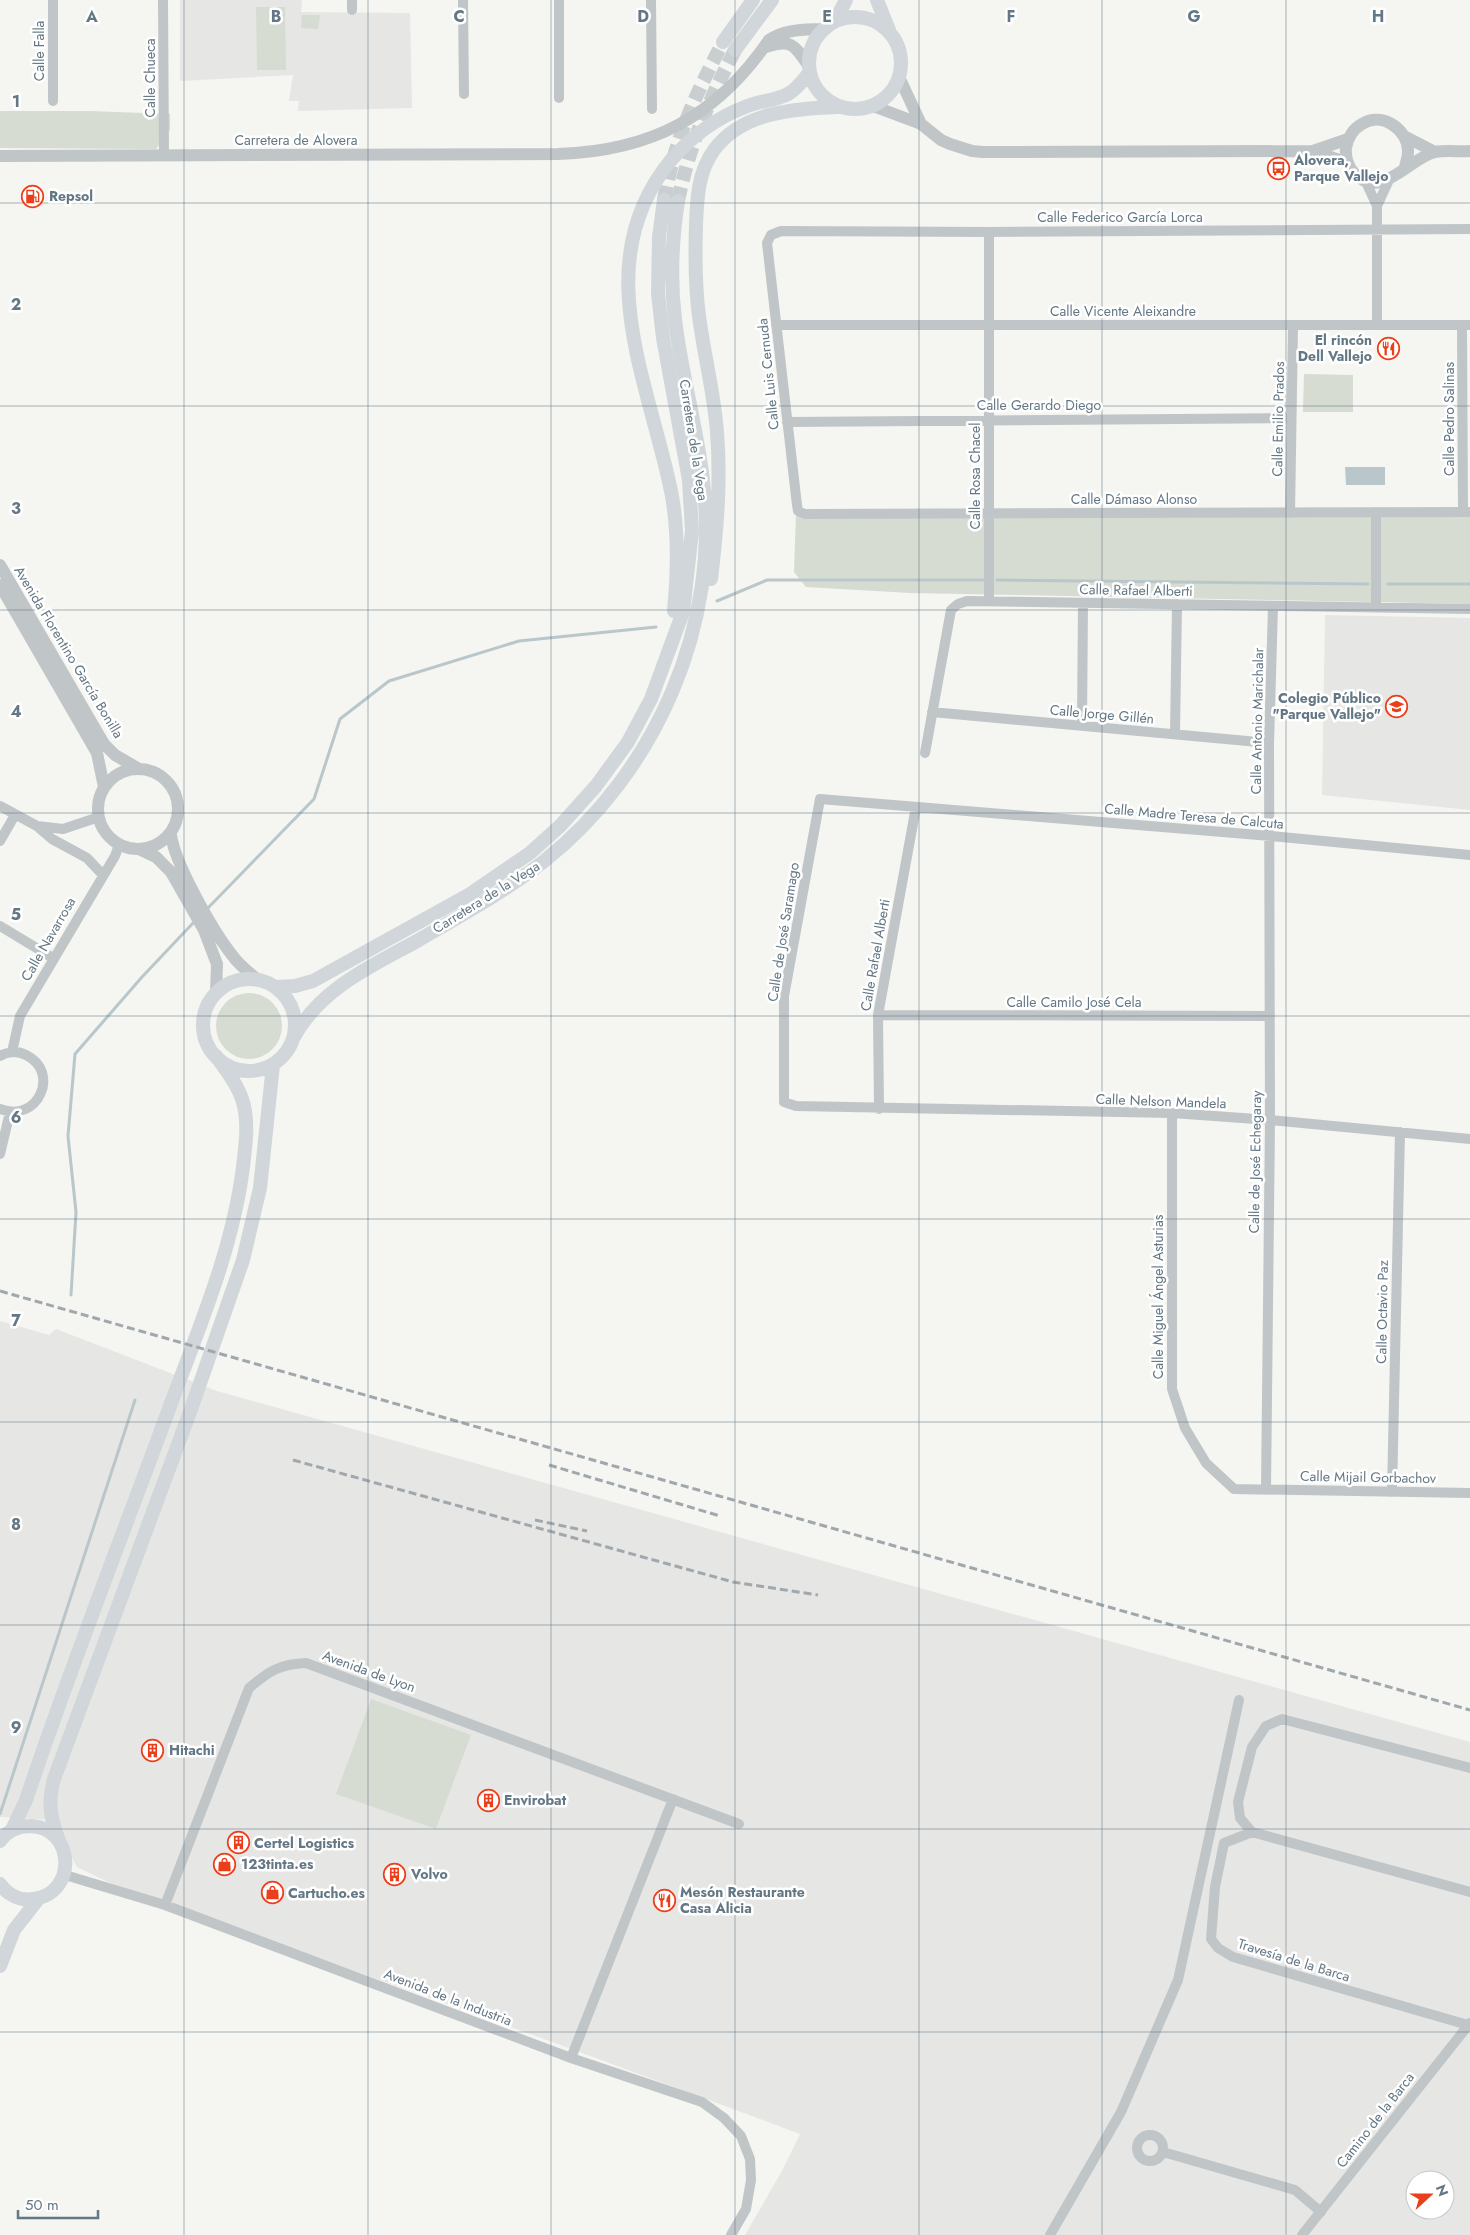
<svg xmlns="http://www.w3.org/2000/svg" width="1470" height="2235" font-family="Jost,sans-serif">
<style>
.built{fill:#e6e6e4;fill-rule:evenodd}
.green{fill:#d6dcd2}
.water{fill:#b9c7cb}
.lines{fill:none;stroke-linecap:round;stroke-linejoin:round}
.stream{stroke:#b9c7cb;stroke-width:3}
.secondary-tunnel{stroke:#c9cfd0;stroke-width:14;stroke-dasharray:14 7;stroke-linecap:butt}
.minor{stroke:#c0c5c8;stroke-width:10}
.tertiary{stroke:#c0c5c8;stroke-width:12}
.secondary{stroke:#d1d6da;stroke-width:14}
.rail{stroke:#a0a8ad;stroke-width:3;stroke-dasharray:8 4;stroke-linecap:butt}
.grid{fill:none;stroke:#637784;stroke-width:1;stroke-opacity:0.55}
.labels{text-anchor:middle;stroke-width:5;stroke-linejoin:round;paint-order:stroke}
.street-label{font-size:14px;fill:#637784;stroke:#fff}
.poi-label{font-size:14px;font-weight:bold;fill:#637784;stroke:#fff;text-anchor:start}
.grid-label{font-size:16px;text-anchor:middle;font-weight:bold;fill:#637784;stroke:#fff;stroke-width:5;stroke-linejoin:round;paint-order:stroke}
</style>
<rect width="100%" height="100%" fill="#f5f5f1"/>
<path class="built" d="M180,0H302L301,12L410,13L412,108L298,111L299,101H289L293,75L180,81Z
M1325,615L1470,618V810L1322,795Z
M0,1321L49,1335L56,1329L217,1391L1470,1742V2235H745L782,2171L800,2134L566,2047L110,1883L77,1867L51,1820L0,1817ZM1415,2180H1445V2210H1415Z"/>
<path class="green" d="M256,7H285L286,70H257Z
M302,15H320L318,29L301,28Z
M0,111H90L170,114V130L156,149L0,148Z
M1304,374L1353,375V412H1303Z
M796,515H1470V604L910,593L806,587L794,572Z
M216 1026a33 33 0 1 1 66 0a33 33 0 1 1-66 0Z
M371,1699L471,1735L436,1829L336,1794Z"/>
<path class="water" d="M1345,467H1385V485H1346Z"/>
<g class="lines">
<path class="stream" d="M997,580L1368,584
M1388,584H1470
M717,601L767,580H983
M206,910L314,799L340,719L389,681L519,641L656,627
M71,1295L76,1212L68,1136L75,1054L142,977L194,922
M0,1814L135,1400"/>
<path class="secondary-tunnel" d="M664,200C675,138 694,98 723,42
M678,201C690,143 708,103 735,50"/>
<path class="minor" d="M53,0V101
M163,0L164,155
M463,0L464,94
M559,0V98
M651,0L652,109
M352,10V0
M1365,180L1377,206
M1470,229L989,232L781,231L771,235L767,243L797,505L798,511L805,514L1470,512
M989,232V601
M776,325H1470
M1377,325V206L1389,180
M1462,325L1463,512
M787,422L1291,418
M1376,512V607
M1290,513L1293,326
M932,712L1269,743
M1082,726L1083,603
M1175,734L1177,604
M925,753L951,610L958,604L967,601L1470,609
M0,806L37,826L63,829L99,817
M38,827L52,839L87,858L103,875
M0,841L15,815
M1470,855L1271,836L820,799L784,996V1102L796,1106L1172,1113L1270,1120L1470,1139
M0,926L53,958
M878,1015L1270,1016
M12,1052L20,1016L115,856L119,845
M0,1056C8,1051 18,1051 26,1055C61,1072 38,1124 0,1109
M879,1109L878,1015L916,807
M1172,1113V1389L1185,1428L1206,1463L1234,1489L1470,1493
M0,1154L10,1112
M1266,1489L1270,1120L1269,743L1273,606
M1392,1492L1400,1132
M1470,1768L1282,1719L1266,1726L1252,1747L1238,1802L1240,1818L1252,1832L1470,1892
M1252,1832L1224,1843L1215,1887L1211,1939L1218,1948L1233,1957L1468,2025
M65,1875L165,1905L571,2058L702,2102L724,2118L741,2136L750,2159L751,2180L746,2209L731,2235
M165,1905L249,1688C269,1671 280,1664 306,1663L739,1824
M571,2058L673,1799
M1137 2148a13 13 0 1 1 26 0a13 13 0 1 1-26 0Z
M1163,2152L1295,2190L1321,2212
M1050,2235L1121,2112L1178,1980L1239,1700
M1302,2235L1470,2023"/>
<path class="tertiary" d="M766,47C791,39 794,44 808,65
M899,77L921,124
M873,106L921,124L941,140L950,144L972,151L983,152L1313,151L1348,163
M1404,136L1435,152
M1313,151L1348,139
M0,156L558,154C651,151 716,117 769,40C785,29 804,30 822,29
M1405,167C1406,162 1408,157 1408,152C1409,130 1382,111 1362,124C1353,129 1348,137 1346,148C1345,156 1348,167 1354,173C1381,202 1409,158 1435,152C1446,150 1459,152 1470,151
M0,565L104,744L115,755L139,769
M0,585L97,753L104,787
M98 809a40 40 0 1 1 80 0a40 40 0 1 1-80 0Z
M171,835C175,864 213,931 232,955C239,965 248,972 257,979
M141,850L156,857L171,872L204,930L217,964L216,993"/>
<path class="secondary" d="M877,0L889,30
M809 63a46 46 0 1 1 92 0a46 46 0 1 1-92 0Z
M835,21L846,0
M723,42L753,0
M735,50L772,0
M711,579C717,529 721,481 717,432C714,392 704,355 699,316C695,286 695,256 696,225C697,198 698,172 714,150C743,111 795,109 838,107
M674,611C678,570 679,531 671,491C648,379 587,260 672,159C692,136 716,118 745,107C758,101 775,101 788,94C797,89 803,80 809,73
M203 1025a46 46 0 1 1 92 0a46 46 0 1 1-92 0Z
M275,987L295,986L313,981L470,894L530,853L560,826L596,786L628,742L651,699L683,612L692,531L689,480L663,338L658,294L659,237L664,200
M294,1037C321,988 370,967 417,941C460,916 504,892 543,862C656,773 721,624 703,481C697,426 681,373 675,319C670,279 672,240 678,201
M12,1830L26,1800C71,1665 124,1532 173,1398C201,1323 233,1247 243,1167C245,1149 248,1130 245,1111C242,1090 228,1073 216,1056
M58,1838C50,1817 48,1801 54,1779L190,1412L243,1260L260,1188L273,1065
M0,1841C7,1831 18,1826 30,1826C75,1827 78,1894 33,1899C20,1901 8,1895 0,1884
M0,1966L14,1930L39,1898"/>
<path class="rail" d="M0,1291L1470,1710
M293,1460L733,1582L818,1595
M549,1465L720,1516
M535,1520L587,1531"/>
</g>
<path class="grid" d="M184,0V2235M368,0V2235M551,0V2235M735,0V2235M919,0V2235M1102,0V2235M1286,0V2235M0,203H1470M0,406H1470M0,610H1470M0,813H1470M0,1016H1470M0,1219H1470M0,1422H1470M0,1625H1470M0,1829H1470M0,2032H1470"/>
<defs>
<symbol id="bus-ring" viewBox="-11 -11 22 22"><circle r="9.5" fill="#fff" stroke="#eb3f1b" stroke-width="1.5"/><path d="M-5-6H5V4H4V6H2V4H-2V6H-4V4H-5ZM-3.5-4V0h7V-4ZM-3.5 1.2v1.5H-2V1.2ZM2 1.2v1.5H3.5V1.2Z" fill="#eb3f1b"/></symbol>
<symbol id="fuel-ring" viewBox="-11 -11 22 22"><circle r="9.5" fill="#fff" stroke="#eb3f1b" stroke-width="1.5"/><path d="M-5.5-6h7V0h2V4h1.3V-2.5L3-4.5l.8-.8L6-3V5H2.5V1h-1V6h-7ZM-4.2-4.7v3.2H.2V-4.7Z" fill="#eb3f1b"/></symbol>
<symbol id="restaurant-ring" viewBox="-11 -11 22 22"><circle r="9.5" fill="#fff" stroke="#eb3f1b" stroke-width="1.5"/><path d="M-5-6h1v4h1v-4h1v4h1v-4h1v5L-1.5 .5V6h-2V.5L-5-1ZM5-6V6H3V1.5H1.5Q1.5-4 5-6Z" fill="#eb3f1b"/></symbol>
<symbol id="school-ring" viewBox="-11 -11 22 22"><circle r="9.5" fill="#fff" stroke="#eb3f1b" stroke-width="1.5"/><path d="M0-5L7-2L0 1L-7-2ZM-4 1L0 2.5L4 1V4Q0 6-4 4Z" fill="#eb3f1b"/></symbol>
<symbol id="building-ring" viewBox="-11 -11 22 22"><circle r="9.5" fill="#fff" stroke="#eb3f1b" stroke-width="1.5"/><path d="M-4-6H4V6H1V3H-1V6H-4ZM-2.5-4.3h1.7v1.8h-1.7ZM.8-4.3h1.7v1.8H.8ZM-2.5-1h1.7V.8h-1.7ZM.8-1h1.7V.8H.8Z" fill="#eb3f1b"/></symbol>
<symbol id="shop-ring" viewBox="-11 -11 22 22"><circle r="9.5" fill="#fff" stroke="#eb3f1b" stroke-width="1.5"/><path d="M-5-2.5h2.3a2.7 3.5 0 0 1 5.4 0H5L5.5 6h-11ZM-1.5-2.5h3a1.5 2.3 0 0 0-3 0Z" fill="#eb3f1b"/></symbol>
</defs>
<g fill-rule="evenodd">
<use href="#bus-ring" x="1266" y="156" width="25" height="25"/>
<use href="#fuel-ring" x="20" y="184" width="25" height="25"/>
<use href="#restaurant-ring" x="1376" y="336" width="25" height="25"/>
<use href="#school-ring" x="1384" y="694" width="25" height="25"/>
<use href="#building-ring" x="140" y="1738" width="25" height="25"/>
<use href="#building-ring" x="476" y="1788" width="25" height="25"/>
<use href="#building-ring" x="226" y="1830" width="25" height="25"/>
<use href="#shop-ring" x="212" y="1852" width="25" height="25"/>
<use href="#building-ring" x="382" y="1862" width="25" height="25"/>
<use href="#shop-ring" x="260" y="1880" width="25" height="25"/>
<use href="#restaurant-ring" x="652" y="1888" width="25" height="25"/>
</g>
<g class="labels">
<g class="street-label">
<text transform="translate(39 51) rotate(-90)" y="5">Calle Falla</text>
<text transform="translate(150 78) rotate(-90)" y="5">Calle Chueca</text>
<text x="296" y="145">Carretera de Alovera</text>
<text x="1120" y="222">Calle Federico García Lorca</text>
<text x="1123" y="316">Calle Vicente Aleixandre</text>
<text transform="translate(768 374) rotate(-96)" y="5">Calle Luis Cernuda</text>
<text x="1039" y="410">Calle Gerardo Diego</text>
<text transform="translate(1278 419) rotate(-89)" y="5">Calle Emilio Prados</text>
<text transform="translate(1449 419) rotate(-90)" y="5">Calle Pedro Salinas</text>
<text transform="translate(694 440) rotate(81)" y="5">Carretera de la Vega</text>
<text transform="translate(975 476) rotate(-90)" y="5">Calle Rosa Chacel</text>
<text x="1134" y="504">Calle Dámaso Alonso</text>
<text transform="translate(1136 590) rotate(1)" y="5">Calle Rafael Alberti</text>
<text transform="translate(69 652) rotate(59)" y="5">Avenida Florentino García Bonilla</text>
<text transform="translate(1102 714) rotate(5)" y="5">Calle Jorge Gillén</text>
<text transform="translate(1257 721) rotate(-89)" y="5">Calle Antonio Marichalar</text>
<text transform="translate(1194 816) rotate(5)" y="5">Calle Madre Teresa de Calcuta</text>
<text transform="translate(486 897) rotate(-32)" y="5">Carretera de la Vega</text>
<text transform="translate(783 932) rotate(-81)" y="5">Calle de José Saramago</text>
<text transform="translate(48 939) rotate(-60)" y="5">Calle Navarrosa</text>
<text transform="translate(875 955) rotate(-80)" y="5">Calle Rafael Alberti</text>
<text x="1074" y="1007">Calle Camilo José Cela</text>
<text transform="translate(1161 1101) rotate(2)" y="5">Calle Nelson Mandela</text>
<text transform="translate(1255 1162) rotate(-89)" y="5">Calle de José Echegaray</text>
<text transform="translate(1158 1297) rotate(-90)" y="5">Calle Miguel Ángel Asturias</text>
<text transform="translate(1382 1312) rotate(-89)" y="5">Calle Octavio Paz</text>
<text transform="translate(1368 1477) rotate(1)" y="5">Calle Mijail Gorbachov</text>
<text transform="translate(369 1671) rotate(20)" y="5">Avenida de Lyon</text>
<text transform="translate(1294 1960) rotate(17)" y="5">Travesía de la Barca</text>
<text transform="translate(448 1997) rotate(21)" y="5">Avenida de la Industria</text>
<text transform="translate(1375 2120) rotate(-52)" y="5">Camino de la Barca</text>
</g>
<g class="poi-label">
<text x="1294" y="165">Alovera,<tspan x="1294" dy="16">Parque Vallejo</tspan></text>
<text x="49" y="201">Repsol</text>
<text x="1372" y="345" text-anchor="end">El rincón<tspan x="1372" dy="16">Dell Vallejo</tspan></text>
<text x="1381" y="703" text-anchor="end">Colegio Público<tspan x="1381" dy="16">"Parque Vallejo"</tspan></text>
<text x="169" y="1755">Hitachi</text>
<text x="504" y="1805">Envirobat</text>
<text x="254" y="1848">Certel Logistics</text>
<text x="241" y="1869">123tinta.es</text>
<text x="411" y="1879">Volvo</text>
<text x="680" y="1897">Mesón Restaurante<tspan x="680" dy="16">Casa Alicia</tspan></text>
<text x="288" y="1898">Cartucho.es</text>
</g>
</g>
<g class="grid-label">
<text x="92" y="22">A</text>
<text x="276" y="22">B</text>
<text x="459" y="22">C</text>
<text x="643" y="22">D</text>
<text x="827" y="22">E</text>
<text x="1011" y="22">F</text>
<text x="1194" y="22">G</text>
<text x="1378" y="22">H</text>
<text x="16" y="107">1</text>
<text x="16" y="310">2</text>
<text x="16" y="514">3</text>
<text x="16" y="717">4</text>
<text x="16" y="920">5</text>
<text x="16" y="1123">6</text>
<text x="16" y="1326">7</text>
<text x="16" y="1530">8</text>
<text x="16" y="1733">9</text>
</g>
<g transform="translate(1430 2195) rotate(69)"><circle r="24" fill="#ffffff" stroke="#c1c9ce"/>
<path d="M0-4L9 19L0 12L-9 19Z" fill="#eb3f1b"/>
<text y="-8" font-size="14" font-weight="bold" text-anchor="middle" fill="#637784">N</text>
</g>
<path d="M18 2210v8h80v-8" fill="none" stroke="#637784" stroke-width="2.5"/>
<text x="25" y="2210" font-size="15" fill="#637784" stroke="#ffffff" stroke-width="4" paint-order="stroke">50 m</text>
</svg>
